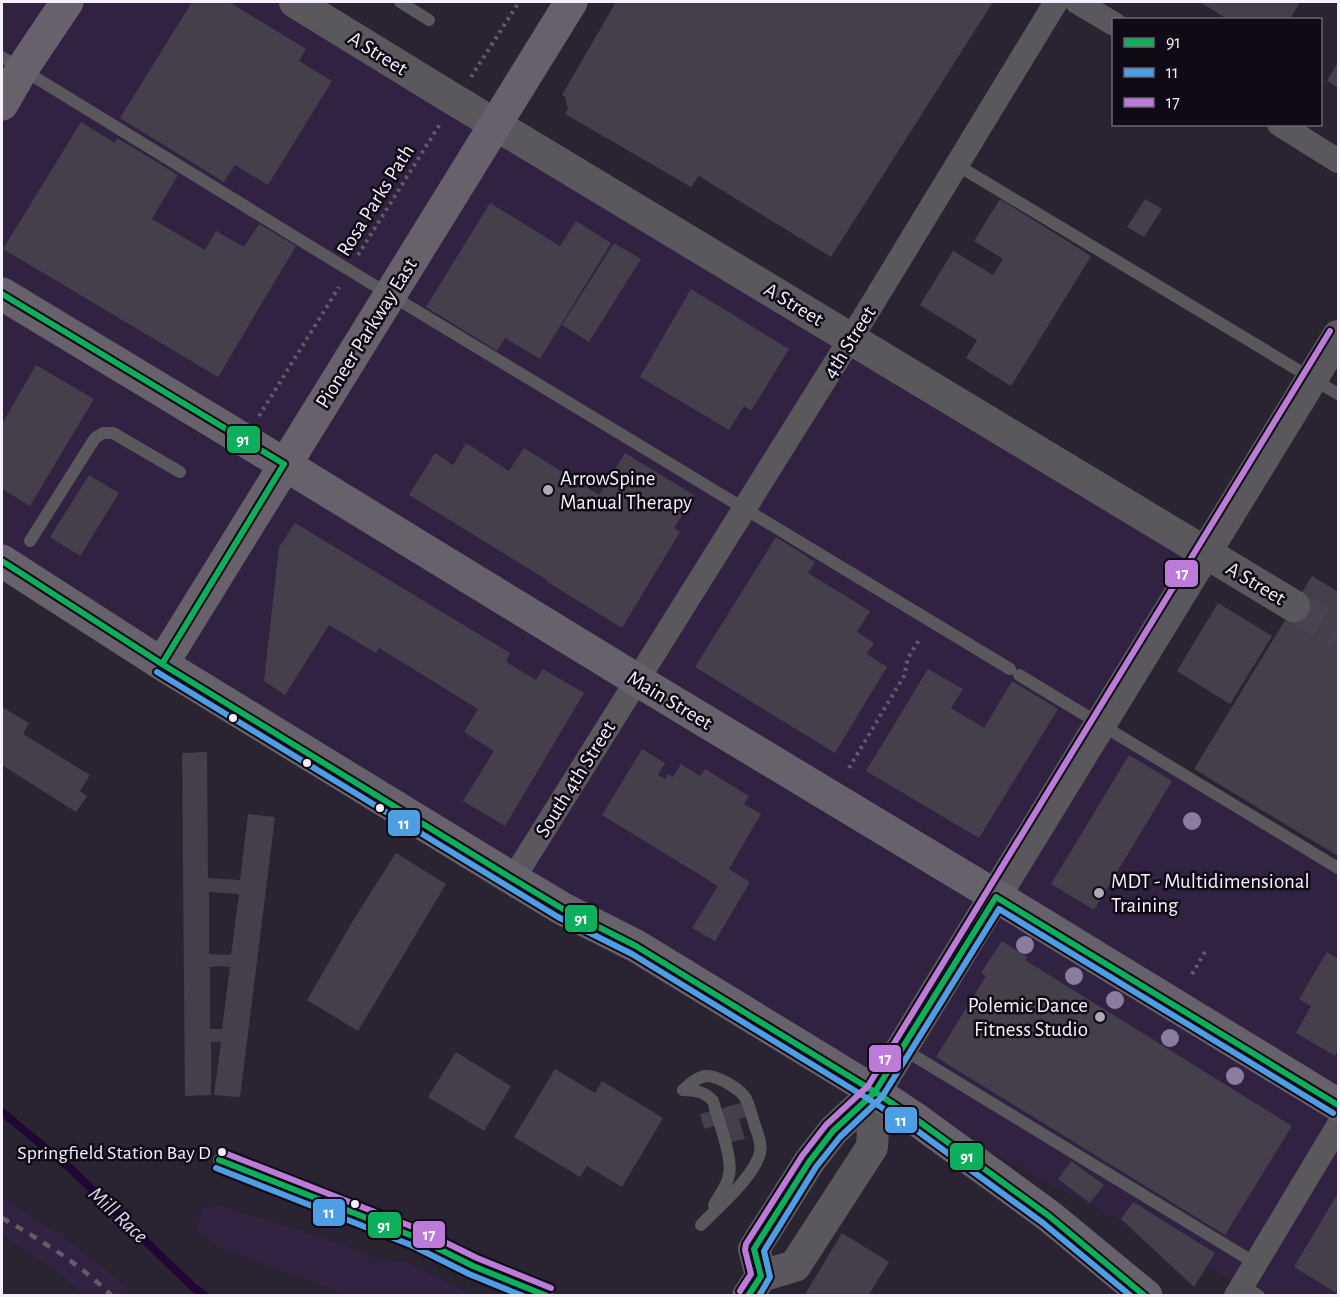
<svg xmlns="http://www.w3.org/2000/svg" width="1340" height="1297" font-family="'Alegreya Sans',sans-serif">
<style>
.built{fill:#312241}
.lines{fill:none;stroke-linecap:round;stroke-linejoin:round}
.stream{stroke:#1f0634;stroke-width:8}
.building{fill:#453f4c;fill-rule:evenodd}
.tertiary-tunnel{stroke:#494250;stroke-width:32;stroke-dasharray:32 16;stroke-linecap:butt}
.path{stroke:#605e64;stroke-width:4;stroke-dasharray:3 4.5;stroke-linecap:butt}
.service{stroke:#5a585d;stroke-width:12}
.minor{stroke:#5a585d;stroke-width:24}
.tertiary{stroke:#5a585d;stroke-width:32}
.primary{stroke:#66616a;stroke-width:33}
.rail{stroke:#615d65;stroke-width:4.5;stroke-dasharray:8 8;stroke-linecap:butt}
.bus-1-casing{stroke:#0f0a15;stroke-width:10}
.bus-2-casing{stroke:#0f0a15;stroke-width:10}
.bus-3-casing{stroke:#0f0a15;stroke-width:10}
.bus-1{stroke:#0daf5c;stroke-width:6}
.bus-2{stroke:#4d9ee5;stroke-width:6}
.bus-3{stroke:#bd7bd9;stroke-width:6}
.tree{fill:#8b7c9e}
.poi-dot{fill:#afa8b6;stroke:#0f0a15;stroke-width:2}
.bus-dot{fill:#f6f0fe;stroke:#0f0a15;stroke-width:2}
.labels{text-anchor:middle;stroke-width:5;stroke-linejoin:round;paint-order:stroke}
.bus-label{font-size:20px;fill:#f6f0fe;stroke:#0f0a15;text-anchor:end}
.street-label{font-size:21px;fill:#f6f0fe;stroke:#0f0a15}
.poi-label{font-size:21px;fill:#f6f0fe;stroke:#0f0a15;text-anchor:start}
.water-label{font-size:22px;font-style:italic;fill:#e0d2f4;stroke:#0f0a15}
.line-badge{stroke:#0f0a15;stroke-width:2}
.badge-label{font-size:16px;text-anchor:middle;font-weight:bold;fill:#fff}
</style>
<rect width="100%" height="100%" fill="#2a2331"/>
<path class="built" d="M2,2H297L1205,553L1101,724L1338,868V1295H1259L1242,1285L875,1092L2,555Z
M2,1198L60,1234L115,1277L134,1295H84L55,1270L2,1235Z
M222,1206L337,1242L379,1259L407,1262L473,1295H348L214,1245L196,1230L203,1208Z"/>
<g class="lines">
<path class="stream" d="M2,1112L71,1169L193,1287L205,1296"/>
</g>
<path class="building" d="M192,2H229L306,49L299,61L332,81L268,185L235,165L224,182L120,118Z
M616,2H993L831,257L699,176L691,187L565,114L568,109L565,97L562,95Z
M1200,2H1300L1289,20H1229Z
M1338,62V88L1327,81Z
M81,122L115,143L117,138L178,175L152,219L205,250L216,231L244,247L259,224L296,246L218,377L3,249Z
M1000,199L1091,256L1011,386L966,358L977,340L920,305L953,251L993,275L1003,259L974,241Z
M1145,199L1162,209L1144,237L1127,227Z
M490,203L560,246L576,221L611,243L540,359L505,338L497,351L426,307Z
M614,243L641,259L589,342L562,325Z
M691,289L789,349L751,411L744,406L729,430L640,377Z
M36,365L94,399L30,506L2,489V424Z
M466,443L509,471L524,448L599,495L625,453L694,495L674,528L680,532L622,628L546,581L547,580L409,495L435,453L453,465Z
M89,475L119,493L80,556L50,537Z
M295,523L510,653L506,662L536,680L543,669L584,693L505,826L463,801L494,751L464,732L478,709L379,648L376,653L329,625L285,695L264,681L279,547Z
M776,537L815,562L808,573L870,611L857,632L874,643L867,654L887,667L835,753L695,667Z
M1312,576L1338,592V856L1194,769Z
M1218,603L1272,636L1230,704L1177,671Z
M928,669L963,689L951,708L984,728L1012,681L1058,709L979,838L866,771Z
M2,707L29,723L23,734L90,775L80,791L87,796L76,812L2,765Z
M642,749L665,763L658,775L665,779L668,774L673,777L681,764L700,776L705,769L749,796L744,804L761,814L729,869L750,882L715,941L692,928L718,886L602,815Z
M207,752L208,878L240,880L248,814L275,817L240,1097L214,1095L221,1042H211V1095L185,1096L182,753ZM209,892L239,894L231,955L209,954ZM219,966L230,967L222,1029H210V967Z
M1129,755L1172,781L1094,910L1051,884Z
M396,853L446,884L358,1031L307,1000L354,919Z
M1002,941L1027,957L1025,960L1292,1126L1225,1235L936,1057L986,976L981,973Z
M1327,952L1338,959V1050L1335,1056L1296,1033L1311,1006L1299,999Z
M456,1052L511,1086L484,1131L428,1097Z
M555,1069L595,1093L602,1081L663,1118L622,1187L587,1166L580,1177L514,1137Z
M752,1100L756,1115L739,1119L745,1139L727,1143L722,1124L704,1129L700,1114Z
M1071,1161L1104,1185L1090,1203L1058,1179Z
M1338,1193V1294L1294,1267Z
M1133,1202L1215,1253L1194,1287L1121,1219Z
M842,1233L889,1262L868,1296H804Z"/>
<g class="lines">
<path class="tertiary-tunnel" d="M1294,606L1338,633"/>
<path class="path" d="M471,77L519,2
M358,255L440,124
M259,416L339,287
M849,768L904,676L908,658L920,638
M1192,974L1206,950"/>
<path class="service" d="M400,2L429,20
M2,57L349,270L1010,669
M957,165L1338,394
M30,541L95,438L103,433H113L180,472
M1019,675L1338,868
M903,1049L1255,1263
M683,1090C690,1084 698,1076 707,1076C718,1076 741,1089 746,1099C750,1107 752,1117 755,1126C758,1135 762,1143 760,1153C754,1177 718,1207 701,1225
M683,1090C696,1090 705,1092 713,1101C718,1120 733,1157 729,1175C727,1186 719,1196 714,1205
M219,1160L415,1237L473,1266L548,1296
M1242,1285L1259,1296"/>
<path class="minor" d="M1077,2L1114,24
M1279,124L1338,161
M513,879L871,306L1056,2
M1236,1296L1338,1126"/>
<path class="tertiary" d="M295,2L448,96L1294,606
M761,1276L754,1249L809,1162L833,1131L875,1092L1338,336
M748,1296L761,1276L795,1266L872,1147L875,1092"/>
<path class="primary" d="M2,104L22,69L67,2
M2,294L284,464L637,680L1027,915L1338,1105
M2,561L162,664L513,879L563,909L636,946L875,1092L917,1120L1049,1216L1146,1296
M162,664L571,2"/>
<path class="rail" d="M2,1218C41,1240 80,1264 112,1296"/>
<defs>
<path id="bus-1" d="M2,294L284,464L162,664
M2,561L162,664L513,879L563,909L636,946L875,1092L917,1120L1049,1216L1145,1296
M219,1160L415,1237L473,1266L547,1296
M748,1296L761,1276L754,1249L809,1162L833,1131L875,1092L996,897L1338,1105"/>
<path id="bus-2" d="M157,672L558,917L632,954L870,1100L912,1127L1043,1223L1131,1296
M216,1168L411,1245L469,1274L523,1296
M759,1296L770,1277L764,1251L816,1167L840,1137L882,1097L999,909L1333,1113"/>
<path id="bus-3" d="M222,1152L418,1229L477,1258L551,1288
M740,1291L751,1274L745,1250L746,1244L802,1156L826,1125L868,1086L1330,331"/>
</defs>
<use href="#bus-1" class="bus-1-casing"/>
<use href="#bus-2" class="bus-2-casing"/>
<use href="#bus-3" class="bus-3-casing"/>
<use href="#bus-1" class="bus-1"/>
<use href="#bus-2" class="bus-2"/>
<use href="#bus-3" class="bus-3"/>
</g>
<g class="tree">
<circle cx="1192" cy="821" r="9"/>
<circle cx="1025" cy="945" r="9"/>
<circle cx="1074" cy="976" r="9"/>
<circle cx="1115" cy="1000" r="9"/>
<circle cx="1170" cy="1038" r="9"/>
<circle cx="1235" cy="1076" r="9"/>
</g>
<g class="poi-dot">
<circle cx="548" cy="490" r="6"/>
<circle cx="1099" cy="893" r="6"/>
<circle cx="1100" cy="1017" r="6"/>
</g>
<g class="bus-dot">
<circle cx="233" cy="718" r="5"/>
<circle cx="307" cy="763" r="5"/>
<circle cx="380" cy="808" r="5"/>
<circle cx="222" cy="1152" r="5"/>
<circle cx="355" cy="1204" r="5"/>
</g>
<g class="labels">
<g class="bus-label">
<text x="211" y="1159">Springfield Station Bay D</text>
</g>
<g class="street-label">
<text transform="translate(378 53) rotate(32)" y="7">A Street</text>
<text transform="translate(375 200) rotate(-58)" y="7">Rosa Parks Path</text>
<text transform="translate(794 304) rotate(31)" y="7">A Street</text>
<text transform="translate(366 333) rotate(-58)" y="7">Pioneer Parkway East</text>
<text transform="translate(849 342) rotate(-58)" y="7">4th Street</text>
<text transform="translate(1256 583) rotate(31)" y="7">A Street</text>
<text transform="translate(670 700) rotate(31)" y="7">Main Street</text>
<text transform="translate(575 779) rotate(-58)" y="7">South 4th Street</text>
</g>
<g class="poi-label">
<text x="560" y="485">ArrowSpine<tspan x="560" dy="24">Manual Therapy</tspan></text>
<text x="1111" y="888">MDT - Multidimensional<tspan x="1111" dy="24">Training</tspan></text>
<text x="1088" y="1012" text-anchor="end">Polemic Dance<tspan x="1088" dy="24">Fitness Studio</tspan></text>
</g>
<g class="water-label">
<text transform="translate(119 1214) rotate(43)" y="8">Mill Race</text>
</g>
</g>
<g class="line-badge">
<rect x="226" y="425" width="35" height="29" rx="6" fill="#0daf5c"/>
<rect x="1164" y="559" width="35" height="29" rx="6" fill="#bd7bd9"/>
<rect x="387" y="809" width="34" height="28" rx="6" fill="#4d9ee5"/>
<rect x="564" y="904" width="34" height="29" rx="6" fill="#0daf5c"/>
<rect x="868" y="1044" width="34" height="29" rx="6" fill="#bd7bd9"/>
<rect x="884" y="1106" width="34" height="28" rx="6" fill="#4d9ee5"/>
<rect x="949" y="1142" width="35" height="29" rx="6" fill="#0daf5c"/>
<rect x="312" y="1198" width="34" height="29" rx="6" fill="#4d9ee5"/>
<rect x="367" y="1211" width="35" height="28" rx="6" fill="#0daf5c"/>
<rect x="412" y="1220" width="34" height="29" rx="6" fill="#bd7bd9"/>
</g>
<g class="badge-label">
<text x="243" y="445">91</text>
<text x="1182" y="579">17</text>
<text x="404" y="829">11</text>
<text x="581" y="924">91</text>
<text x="885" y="1064">17</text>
<text x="901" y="1126">11</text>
<text x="967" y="1162">91</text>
<text x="329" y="1218">11</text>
<text x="384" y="1231">91</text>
<text x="429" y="1240">17</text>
</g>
<rect width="1340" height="1297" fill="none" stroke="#f6f0fe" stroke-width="6"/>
<rect x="1112" y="18" width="210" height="108" fill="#0f0a15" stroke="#6b6672" stroke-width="1.5"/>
<rect x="1124" y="38" width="30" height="9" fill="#0daf5c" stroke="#6b6672" stroke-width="1.5"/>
<text x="1166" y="48" font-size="18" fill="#f6f0fe">91</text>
<rect x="1124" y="68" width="30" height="9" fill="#4d9ee5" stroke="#6b6672" stroke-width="1.5"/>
<text x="1166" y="78" font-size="18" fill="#f6f0fe">11</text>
<rect x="1124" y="98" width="30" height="9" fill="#bd7bd9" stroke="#6b6672" stroke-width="1.5"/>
<text x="1166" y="108" font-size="18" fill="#f6f0fe">17</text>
</svg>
